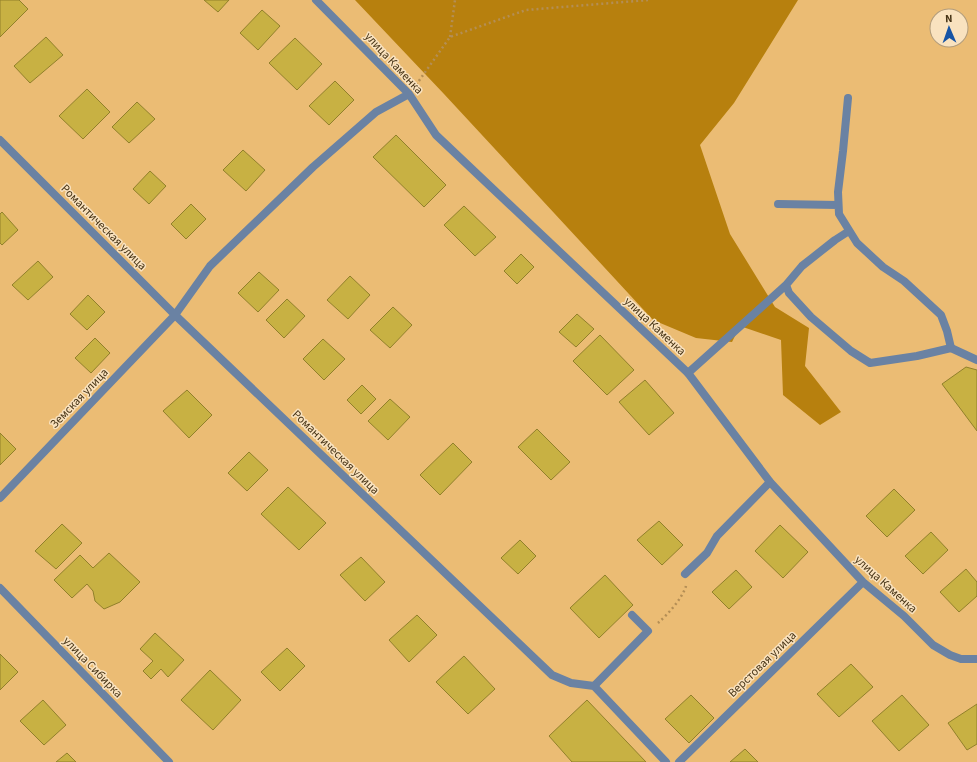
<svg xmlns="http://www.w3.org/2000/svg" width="977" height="762" font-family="'Source Sans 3',sans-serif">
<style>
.forest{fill:#b7800e}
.building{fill:#c8b143;stroke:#91802b}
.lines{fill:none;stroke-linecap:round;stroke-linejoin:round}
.path{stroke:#b48e55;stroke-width:2.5;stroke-dasharray:2 3;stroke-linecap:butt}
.service{stroke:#6a82a3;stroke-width:8}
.minor{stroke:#6a82a3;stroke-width:8}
.labels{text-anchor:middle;stroke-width:3;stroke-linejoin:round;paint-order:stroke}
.street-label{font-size:12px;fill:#473416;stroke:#f9e2bf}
</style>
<rect width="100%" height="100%" fill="#ebbc74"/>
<path class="forest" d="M355,0H798L734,103L700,145L730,234L775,307L809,328L805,366L841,412L820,425L783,395L781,340L740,326L732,342L696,338L653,320L444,94Z"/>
<path class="building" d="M0,0H19L28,9L0,37Z
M204,0H229L218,12Z
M262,10L280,26L258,50L240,33Z
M46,37L63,55L30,83L14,66Z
M295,38L322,64L297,90L269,63Z
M335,81L354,100L329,125L309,106Z
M87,89L110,112L83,139L59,116Z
M137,102L155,119L129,143L112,127Z
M396,135L446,185L424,207L373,157Z
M243,150L265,170L246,191L223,170Z
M150,171L166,186L149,204L133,189Z
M191,204L206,219L186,239L171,224Z
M464,206L496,237L475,256L444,225Z
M2,212L18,230L2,245L0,243V214Z
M521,254L534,267L517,284L504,271Z
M38,261L53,277L28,300L12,285Z
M259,272L279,290L258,312L238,293Z
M350,276L370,295L348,319L327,300Z
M88,295L105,312L87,330L70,314Z
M287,299L305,316L284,338L266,320Z
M393,307L412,325L390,348L370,330Z
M577,314L594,329L576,347L559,332Z
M600,335L634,370L607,395L573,361Z
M95,338L110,353L91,373L75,358Z
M323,339L345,359L324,380L303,359Z
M966,367L977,370V431L942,384Z
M645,380L674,413L649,435L619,402Z
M362,385L376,399L361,414L347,400Z
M187,390L212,415L189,438L163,411Z
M390,399L410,417L388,440L368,421Z
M537,429L570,462L551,480L518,447Z
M0,433L16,449L0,465Z
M453,443L472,462L440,495L420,475Z
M249,452L268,470L247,491L228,473Z
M288,487L326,523L299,550L261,514Z
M894,489L915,510L887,537L866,516Z
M659,521L683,545L662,565L637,540Z
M62,524L82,543L56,569L35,551Z
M780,525L808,552L783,578L755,551Z
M931,532L948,550L923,574L905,556Z
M520,540L536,556L518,574L501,558Z
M109,553L140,582L120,602L104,609L95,601L93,591L87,584L72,598L54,580L80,555L93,568Z
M361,557L385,582L365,601L340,575Z
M966,569L977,582V596L959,612L940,592Z
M736,570L752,587L729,609L712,592Z
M605,575L633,605L599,638L570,608Z
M417,615L437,635L409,662L389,640Z
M155,633L184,660L168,677L161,669L151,679L143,671L153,661L140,649Z
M287,648L305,666L280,691L261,672Z
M0,654L18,672L0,690Z
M464,656L495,689L468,714L436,682Z
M851,664L873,687L839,717L817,694Z
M210,670L241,700L213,730L181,700Z
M691,695L714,718L689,743L665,719Z
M902,695L929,725L899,751L872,721Z
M43,700L66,725L44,745L20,721Z
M587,700L646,762H572L549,736Z
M977,704V744L967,750L948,723Z
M745,749L758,762H730Z
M67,753L76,762H56Z"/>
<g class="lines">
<path class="path" d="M450,37L455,0
M416,85L450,37L526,10L648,0
M658,623C668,614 682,599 686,586"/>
<path class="service" d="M848,98L843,151L838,192L839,214L857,243L883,267L904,281L941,315L947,331L951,348L917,356L870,363L851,351L811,317L789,293L786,285L802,266L835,240L849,231
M778,204L838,205
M688,373L786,285
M685,574L707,553L717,536L770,482
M594,686L648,631L632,615"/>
<path class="minor" d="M316,0L409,94L436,135L688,373L770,482L863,582L904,616L933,645L950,655L961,659H977
M0,140L175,315L552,675L571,683L594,686L666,762
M951,348L977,360
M0,498L175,315L210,266L313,167L376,112L409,94
M0,588L169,762
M679,762L863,582"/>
</g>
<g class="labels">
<g class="street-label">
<text transform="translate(394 63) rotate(47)" y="4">улица Каменка</text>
<text transform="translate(104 227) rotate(45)" y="4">Романтическая улица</text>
<text transform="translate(655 326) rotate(43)" y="4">улица Каменка</text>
<text transform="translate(79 398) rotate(-46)" y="4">Земская улица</text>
<text transform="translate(336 452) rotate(44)" y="4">Романтическая улица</text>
<text transform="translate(886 584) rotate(42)" y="4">улица Каменка</text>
<text transform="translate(762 664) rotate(-44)" y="4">Верстовая улица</text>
<text transform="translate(93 667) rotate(46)" y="4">улица Сибирка</text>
</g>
</g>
<g transform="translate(949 28) rotate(358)"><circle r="19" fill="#f9e2bf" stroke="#b29c7b"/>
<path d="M0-3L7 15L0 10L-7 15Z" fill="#1754a5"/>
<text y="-6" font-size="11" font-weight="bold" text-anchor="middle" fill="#473416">N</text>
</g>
</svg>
